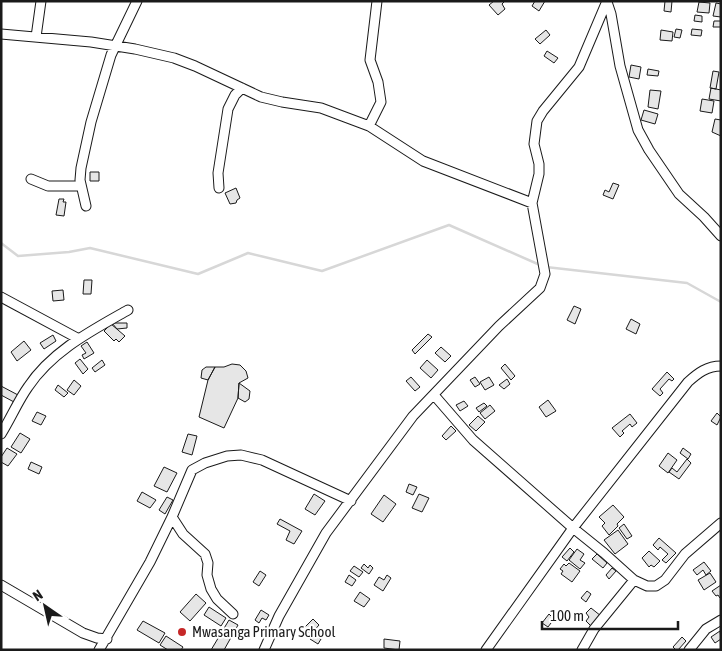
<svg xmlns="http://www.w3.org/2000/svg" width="722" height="651" font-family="'Asap Condensed',sans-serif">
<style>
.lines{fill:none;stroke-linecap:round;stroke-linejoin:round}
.stream{stroke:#d7d7d7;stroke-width:2.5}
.building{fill:#e6e6e6;stroke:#1a1a1a}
.minor-casing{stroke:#1a1a1a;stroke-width:11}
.minor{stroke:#fff;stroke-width:9}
.poi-dot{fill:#c62828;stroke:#fff;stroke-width:2}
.labels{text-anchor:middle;stroke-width:4;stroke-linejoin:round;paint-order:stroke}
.poi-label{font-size:15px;fill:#1a1a1a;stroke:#fff;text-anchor:start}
</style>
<rect width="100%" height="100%" fill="#fff"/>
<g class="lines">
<path class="stream" d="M1,243L18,256L69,252L90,248L198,274L248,253L322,271L449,225L540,265
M546,267L687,283L721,302"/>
</g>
<path class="building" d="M494,1H505L502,4L505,9L498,15L489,5Z
M535,1H545L539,11L532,6Z
M665,1H672L671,12L664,11Z
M699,2L710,3L709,13L697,12Z
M716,3L721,4V17L713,16Z
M695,15L702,16V22L694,21Z
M714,21H721V27H713Z
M676,29L682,30L680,38L674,37Z
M692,29L702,30L701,36L691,35Z
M546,30L550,35L540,44L535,39Z
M661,30L673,32L672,41L660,40Z
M547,51L558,58L554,63L544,56Z
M631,65L641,67L639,79L629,77Z
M648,69L659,71L658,76L647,75Z
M713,71L719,72L716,89L710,88Z
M711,88L721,90V101L709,99Z
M650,90L661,91L658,109L648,107Z
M702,99L714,101L712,113L700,111Z
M644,110L658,114L655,124L641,120Z
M715,119L721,120V136L712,132Z
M90,172H99V181H90Z
M613,183L619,185L613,199L603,195L605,190L609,192Z
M236,188L240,198L237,200L236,203L230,204L225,193Z
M59,199H64L63,202H66L64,216L56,215Z
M84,280H92L91,294H83Z
M63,290L64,300L53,301L52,291Z
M574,306L581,309L575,324L567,320Z
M631,319L640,324L636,334L626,329Z
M112,323H127V328L117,329Z
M111,324L125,336L119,342L116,339L114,341L104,331Z
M428,334L432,337L415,354L412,350Z
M53,335L56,341L44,349L40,343Z
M24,341L31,350L17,361L11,352Z
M87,342L94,353L84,359L82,355L86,353L81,346Z
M441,347L451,356L445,362L435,353Z
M80,359L88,369L83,374L75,363Z
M102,360L105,365L95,372L92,368Z
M427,360L438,370L431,378L420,368Z
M232,364L240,365L246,371L248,378L239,383L238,398L224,428L199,417L208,380L215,367H224Z
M505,364L515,376L511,380L501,368Z
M206,367H215L208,380L201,378L202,370Z
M667,372L674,379L672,381L669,379L660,389L663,393L660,396L652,389Z
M411,377L420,387L415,391L406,381Z
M475,377L480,384L475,387L470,380Z
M489,377L494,385L485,390L480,382Z
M507,379L510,384L504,389L499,385Z
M74,380L81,386L74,395L67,390Z
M239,383L250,391L249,399L245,402L238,398Z
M58,385L68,393L64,397L55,390Z
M1,386L18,395L14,402L1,395Z
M548,400L556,411L546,417L539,407Z
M464,401L468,406L460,411L456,405Z
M484,403L487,406L479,412L476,408Z
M490,405L495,411L485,419L480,413Z
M37,412L46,416L41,425L32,421Z
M717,413L721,417L717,425L711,421Z
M630,414L637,423L632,427L630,424L622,431L624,433L620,437L612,428Z
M478,416L485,422L476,431L469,425Z
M451,426L456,431L446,440L442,436Z
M20,433L30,439L21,453L11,447Z
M188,434L197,436L192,455L182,452Z
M7,448L17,454L8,466L1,462V457Z
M683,448L691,454L688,459L680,453Z
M668,453L677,460L668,473L659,466Z
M687,459L691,463L679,479L669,472L672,468L677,472Z
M31,462L42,467L39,474L28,469Z
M164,467L177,473L167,492L154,486Z
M409,484L417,487L413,495L406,492Z
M142,492L156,500L150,508L137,501Z
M314,494L325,501L315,515L305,509Z
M419,494L429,498L422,512L412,508Z
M384,495L396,504L383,522L371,514Z
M167,497L173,500L165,514L159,510Z
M613,505L624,517L617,524L618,526L609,535L602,526L605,523L599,517Z
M280,519L302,531L294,544L286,540L290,531L277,524Z
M624,524L632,536L627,539L619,528Z
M618,530L628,544L615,554L604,540Z
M659,538L676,553L666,563L662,560L668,554L660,547L658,550L653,545Z
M570,548L574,552L567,561L562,557Z
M577,549L584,554L580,560L585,563L580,569L569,560Z
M649,551L660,561L654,567L651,565L649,567L642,558Z
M597,554L607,563L603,568L592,559Z
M704,562L711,571L706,575L703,570L697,575L693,570Z
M569,563L580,571L572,582L561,574L563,571L560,569L564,564L566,566Z
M364,564L368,568L370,565L373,568L369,574L361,568Z
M354,566L363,572L359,577L350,571Z
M612,568L616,571L609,579L606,575Z
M260,571L266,575L259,586L253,582Z
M710,573L716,582L704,590L698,580Z
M349,575L356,580L352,586L345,582Z
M387,575L391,578L383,591L374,585L379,577L384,580Z
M721,585V598H720L718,595L716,596L712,591Z
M587,591L591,594L586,602L581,598Z
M360,592L370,599L364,607L354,601Z
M196,594L206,603L190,621L180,612Z
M209,607L226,618L221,626L204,615Z
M591,608L601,616L591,626L586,621L589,617L586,613Z
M261,610L269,615L266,620L262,618L259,623L255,620Z
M549,614L554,619L548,627L542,623Z
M313,619L319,625L311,634L304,628Z
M229,620L238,625L224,650H211Z
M143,621L165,633L159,643L137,630Z
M720,631L721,639L715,643L711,637Z
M314,634L321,639L318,644L310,639Z
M166,636L183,647L181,650H168L160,645Z
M682,637L686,641L678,650H676L673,647Z
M384,639L400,641L399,650L384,648Z"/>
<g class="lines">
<defs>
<path id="minor" d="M607,2L611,14L620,66L638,130L649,150L679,194L704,217L721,236
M1,34L91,42L135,49L174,58L195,66L261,97L282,102L321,108L369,126L423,161L532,203
M36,37L41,1
M369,126L381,102L378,82L370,60L377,1
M31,179L48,186H81
M219,188L218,173L228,109L235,95L242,88
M86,206L80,180L81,168L91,122L111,55L137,1
M1,297L79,339
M434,395L473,440L573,528L604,553L634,580L647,586H656L665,580L685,554L721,523
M1,434C11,418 18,401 28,387C52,351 91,331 128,310
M172,517L183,534L205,554L208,563L207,575L211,589L217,599L233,614
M1,585L83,633L97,638L107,639
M99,650L150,562L172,517L192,470L205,463L227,456L241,455L262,460L351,501
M264,650L279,616L326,533L413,416L499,326L540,288L545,274L532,203L539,174V164L534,144L537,121L543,111L579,67L607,1
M486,650L573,528L688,382C698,373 707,366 721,366
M582,650L594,629L634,580
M689,650L706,629L721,620"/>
</defs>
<use href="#minor" class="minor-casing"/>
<use href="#minor" class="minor"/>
</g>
<circle class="poi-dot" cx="182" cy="632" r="5"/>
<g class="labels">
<g class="poi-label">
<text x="192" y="637">Mwasanga Primary School</text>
</g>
</g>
<rect width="722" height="651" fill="none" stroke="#1a1a1a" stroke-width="5"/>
<g transform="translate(45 606) rotate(326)" stroke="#ffffff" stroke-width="4" paint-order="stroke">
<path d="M0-4L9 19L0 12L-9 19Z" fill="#1a1a1a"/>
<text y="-8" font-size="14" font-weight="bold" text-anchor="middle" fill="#1a1a1a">N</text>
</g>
<path d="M542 621v8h136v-8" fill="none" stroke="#1a1a1a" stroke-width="2.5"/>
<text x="550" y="621" font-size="15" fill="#1a1a1a" stroke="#ffffff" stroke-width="4" paint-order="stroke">100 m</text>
</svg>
